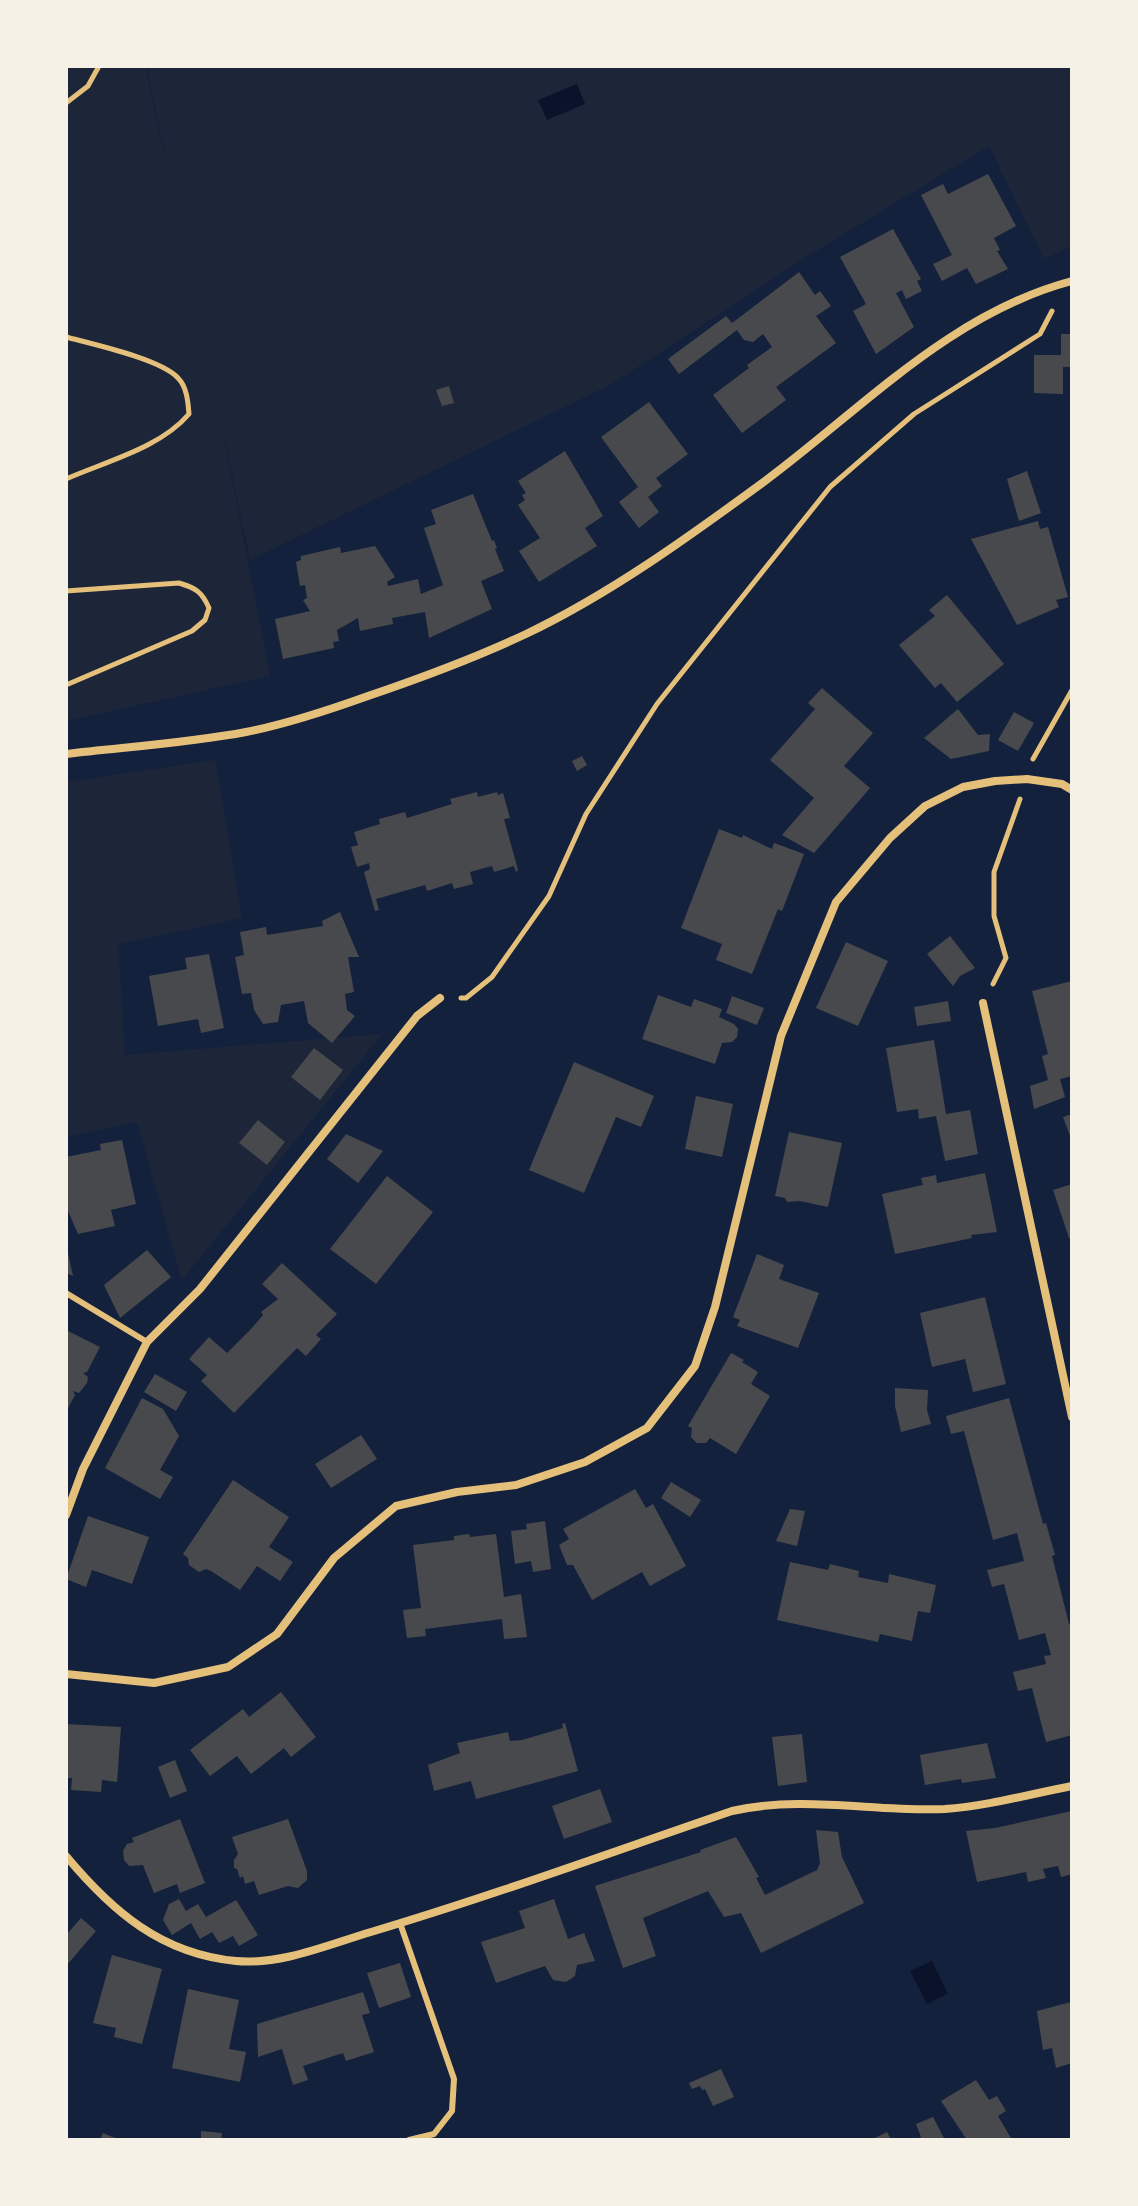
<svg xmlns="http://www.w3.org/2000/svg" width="1138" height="2206" font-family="Quicksand,sans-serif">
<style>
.green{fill:#1d2539}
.water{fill:#0b132b}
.building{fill:#48494c}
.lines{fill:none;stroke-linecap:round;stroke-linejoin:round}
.path{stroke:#e5c07b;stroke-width:5}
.service{stroke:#e5c07b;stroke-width:6}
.minor{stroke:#e5c07b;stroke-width:8}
</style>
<rect width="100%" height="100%" fill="#14213d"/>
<path class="green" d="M66,66H145L169,175L147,66H1072V246L1044,259L989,146L806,257L612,384L250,560L220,417L270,676L66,721Z
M215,760L242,918L118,944L125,1055L382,1034L182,1280L137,1122L66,1137V782Z"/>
<path class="water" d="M577,84L585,104L547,120L538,100Z
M932,1961L948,1994L927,2004L910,1971Z"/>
<path class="building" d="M988,174L1016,226L994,238L1000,250L997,251L1008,269L976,284L967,268L942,281L933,264L952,255L921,195L943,184L948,194Z
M893,229L921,279L917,281L922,291L906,299L902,290L896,293L914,327L876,354L853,311L866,304L840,257Z
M799,272L815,295L820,291L831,306L816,316L836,343L776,387L786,400L742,433L713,395L749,368L747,365L772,347L763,334L753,342L744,340L737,330L679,374L668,359L726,316L732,323Z
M1061,334H1072V367H1063V394L1034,393V355H1061Z
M449,386L454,403L442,406L436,390Z
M649,402L688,454L656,478L662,486L648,497L659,512L639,528L619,502L638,487L601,437Z
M565,451L603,516L585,528L597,546L539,582L519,551L540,538L518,505L525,500L522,495L526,493L518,481Z
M1027,471L1041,513L1019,521L1007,479Z
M473,494L492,541L494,540L497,548L495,549L504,571L481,581L492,609L429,638L425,612L392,618L393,624L360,631L358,618L337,630L339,641L333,642L334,648L283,659L275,619L310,611L303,600L307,598L305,585L300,586L296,562L301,560V556L340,547L341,553L375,546L395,577L387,582L388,586L418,579L421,594L443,585L424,528L436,524L431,510Z
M1038,521L1040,529L1048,527L1068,597L1056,600L1059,607L1017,625L971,539Z
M947,595L1004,664L957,702L941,683L935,688L899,645L935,616L929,610Z
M822,688L873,733L844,766L870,788L814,853L782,835L814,798L770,760L815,709L808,703Z
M958,709L978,735L990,734L989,751L951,759L924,738Z
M1014,712L1034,723L1018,751L998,740Z
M582,756L587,765L577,771L572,761Z
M477,792L478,797L497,792L498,795L503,793L510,818L504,819L518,870L516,872L514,866L494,872L492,866L470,872L473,884L454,889L452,883L427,891L425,885L376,899L379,910L375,911L364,872L370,869L369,863L357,867L351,847L358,845L354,832L380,824L379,819L405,812L407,818L452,804L450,799Z
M719,829L742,838L743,835L772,849L774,843L804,854L782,911L778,909L752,974L716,960L722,944L681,928Z
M340,912L359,957H348L354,992L345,994L347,1010L355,1016L332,1043L308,1023L304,1001L281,1005L278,1022L263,1024L254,1010L251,993L242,994L235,957L244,955L240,932L266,927L267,935L323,926L322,921Z
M950,936L975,968L960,976L953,986L927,954Z
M846,942L888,961L858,1026L816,1008Z
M209,954L224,1028L201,1033L198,1019L158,1026L149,976L187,969L185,958Z
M1072,981V1076L1060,1079L1065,1097L1034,1109L1030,1086L1048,1080L1042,1056L1048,1054L1032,991Z
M658,995L691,1007L694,999L722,1009L719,1017L734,1024L738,1029L737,1037L732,1042L722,1043L715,1064L642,1039Z
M732,996L764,1008L757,1025L726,1013Z
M948,1001L951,1021L917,1026L914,1007Z
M934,1040L946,1114L970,1110L978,1154L945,1161L936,1116L919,1119L918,1109L897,1112L886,1048Z
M314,1048L343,1070L320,1100L291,1077Z
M574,1062L654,1096L641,1127L616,1117L584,1193L529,1170Z
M696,1096L733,1104L722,1157L685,1149Z
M1072,1114V1141L1063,1117Z
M258,1120L285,1142L267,1165L239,1143Z
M789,1132L842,1143L828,1207L800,1201L787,1202L785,1198L775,1196Z
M346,1134L383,1151L358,1183L327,1159Z
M122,1140L136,1204L111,1210L115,1226L78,1234L68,1211L66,1212V1157L101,1150L100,1144Z
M985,1173L997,1232L971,1235L972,1238L895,1254L882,1194L923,1185L921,1178L936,1175L937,1183Z
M387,1176L433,1212L376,1284L330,1249Z
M1072,1184V1238H1069L1053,1190Z
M66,1249H67L73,1276L66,1273Z
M147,1250L171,1277L120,1318L104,1285Z
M757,1254L784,1265L779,1279L819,1293L798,1348L737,1326L740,1320L733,1317Z
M282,1263L337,1314L316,1335L321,1339L306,1356L297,1348L234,1413L201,1381L207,1375L189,1359L209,1337L227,1353L250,1330L263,1315L261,1312L278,1299L262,1284Z
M985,1297L1006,1384L973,1392L965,1359L932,1367L920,1313Z
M66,1330L100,1347L87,1372L83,1373L88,1377L87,1383L79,1393L73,1391L75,1395L66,1412Z
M731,1353L744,1360L742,1362L758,1372L751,1384L770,1396L736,1454L710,1438L706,1443H697L691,1437L692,1428L688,1426Z
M155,1374L187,1392L176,1411L144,1392Z
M895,1388L928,1390L927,1410L931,1424L901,1432L895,1406Z
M142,1398L163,1409L179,1436L160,1470L173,1477L160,1499L105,1468Z
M1009,1398L1043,1524L1046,1523L1055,1555L1052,1556L1069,1624H1072V1735L1046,1742L1032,1688L1018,1691L1013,1672L1046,1664L1044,1656L1051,1655L1045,1633L1019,1640L1004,1584L992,1587L987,1570L1024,1561L1017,1533L993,1540L964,1431L951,1434L946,1416Z
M361,1435L377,1459L331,1488L315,1464Z
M233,1480L289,1517L269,1547L293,1562L280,1581L257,1566L240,1590L211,1571L206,1569L199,1572L189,1565L188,1558L183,1554Z
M671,1482L701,1500L690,1517L661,1498Z
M635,1489L646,1508L653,1504L686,1566L650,1586L642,1572L592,1600L573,1565H567L559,1545L569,1539L563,1529Z
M790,1509L805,1511L797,1546L776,1541Z
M88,1516L149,1537L132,1584L92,1570L86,1587L66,1579Z
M545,1521L551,1569L533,1572L531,1561L515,1564L511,1531L527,1529L526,1524Z
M469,1534L470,1537L496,1534L504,1597L521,1594L527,1637L504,1639L502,1619L425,1629L426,1636L407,1638L403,1610L421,1608L413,1545L454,1540V1536Z
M790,1562L828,1570L830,1564L859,1571L858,1577L888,1583L889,1574L936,1585L930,1613L918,1611L912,1641L880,1634L878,1642L777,1620Z
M281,1692L316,1737L291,1757L284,1748L251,1774L237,1756L210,1776L190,1750L243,1709L249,1717Z
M565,1723L578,1771L476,1799L471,1781L434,1791L428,1765L460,1753L457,1743L508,1732L510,1741L522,1740L563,1728L562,1724Z
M66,1724L121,1727L117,1782L102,1780L101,1792L71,1790L72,1778H66Z
M802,1734L807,1782L778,1786L772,1737Z
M987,1743L996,1778L962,1783L961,1779L925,1785L920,1755Z
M175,1760L187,1791L170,1798L158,1767Z
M600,1789L612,1822L564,1839L552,1806Z
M1072,1811V1874L1061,1877L1058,1866L1043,1869L1046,1878L1028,1882L1026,1872L977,1882L966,1831L995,1828Z
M180,1819L205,1883L180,1893L177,1884L154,1893L143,1865L129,1866L124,1860L123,1851L127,1844L134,1842L132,1838Z
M288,1819L307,1871V1880L298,1888L288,1886L259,1895L254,1881L245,1884L243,1876L240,1878L237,1869L234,1868V1860L238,1854L232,1837Z
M816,1830L838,1832L842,1857L864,1903L761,1953L741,1913L724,1917L708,1891L643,1918L656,1956L623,1968L595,1886L701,1852L700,1850L736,1837L759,1877L756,1878L765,1895L817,1870L820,1863Z
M179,1899L186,1911L198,1904L206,1917L236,1900L258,1935L239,1946L233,1936L219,1943L212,1932L200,1939L191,1923L172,1935L163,1920L169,1904Z
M554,1899L568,1939L584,1933L595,1961L577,1965L575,1976L566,1982L553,1980L545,1966L496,1983L481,1942L525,1928L519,1911Z
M81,1918L96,1931L66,1966V1935Z
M112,1955L162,1969L142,2044L114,2037L116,2028L93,2023Z
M400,1963L411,1997L379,2008L367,1973Z
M188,1989L239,2000L229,2049L246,2052L240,2082L172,2068Z
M363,1992L370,2013L362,2015L374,2052L346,2061L343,2053L303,2066L308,2080L293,2085L282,2049L258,2057L257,2024Z
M1071,2002L1072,2063L1056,2068L1052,2048L1043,2050L1037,2011Z
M721,2069L734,2097L713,2106L705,2089L702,2090L700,2086L692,2089L689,2083Z
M976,2080L989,2100L997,2096L1006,2111L998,2116L1012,2140H967L941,2101Z
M933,2117L945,2140H914L921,2137L916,2124Z
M201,2131L222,2133L221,2140H201Z
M887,2132L891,2140H871Z
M103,2133L120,2140H100Z"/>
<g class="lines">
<path class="path" d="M66,103L88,86L99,66
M66,337C92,344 161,359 178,378C187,387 188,402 189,414C160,448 107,461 66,479
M66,591L179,583C196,588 202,592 209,608L205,620L192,631L66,685
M1033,759L1072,690
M993,984L1006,958L994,916V872L1020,799
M461,998H466L492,977L549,896L586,814L657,704L830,487L914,414L1040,334L1052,311"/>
<path class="service" d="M66,1293L147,1342
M400,1923L454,2079L452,2111L434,2134L409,2140"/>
<path class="minor" d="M66,754C125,747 188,743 246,732C287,724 329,710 368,696C421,678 475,658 526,634C610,594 690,536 765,481C863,408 951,313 1072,281
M983,1003L1072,1417
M66,1515L83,1469L147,1342L200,1289L417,1016L440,998
M66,1674L154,1683L228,1667L277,1634L334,1558L396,1506L457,1492L516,1485L585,1462L647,1428L695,1366L715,1307L781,1036L836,902L890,838L925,806L963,787L995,781L1027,779L1062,784L1072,790
M66,1856C112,1911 161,1954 236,1961C282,1965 327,1945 371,1932C492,1896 612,1852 732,1811C803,1795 874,1812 945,1809C988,1806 1030,1794 1072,1786"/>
</g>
<rect width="1138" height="2206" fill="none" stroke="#f6f1e7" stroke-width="136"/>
</svg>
